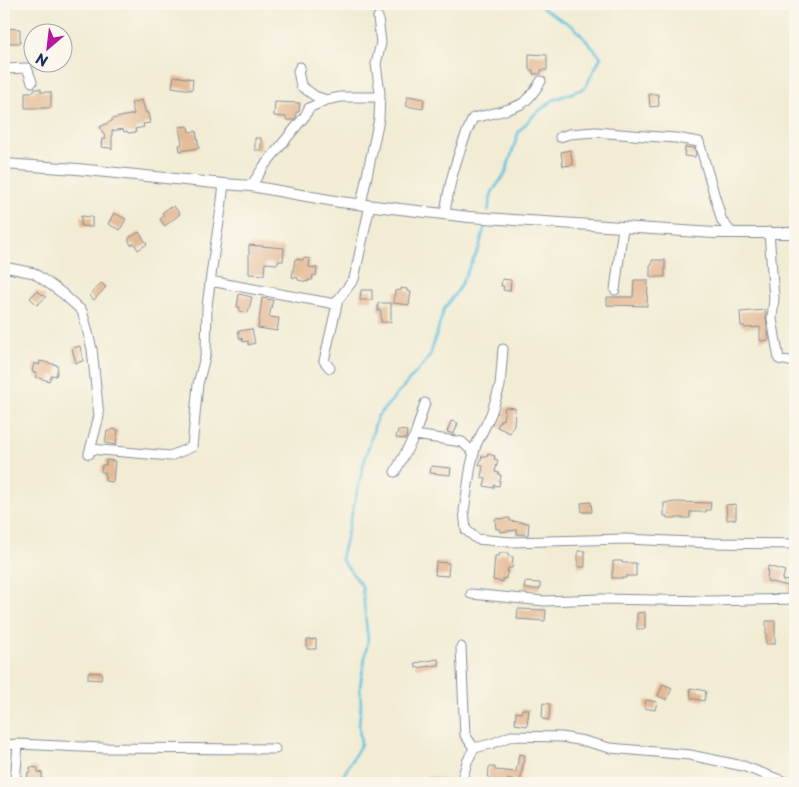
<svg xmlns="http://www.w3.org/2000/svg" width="799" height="787" font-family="'Playpen Sans',sans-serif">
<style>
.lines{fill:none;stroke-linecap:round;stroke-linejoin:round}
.stream{stroke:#60c2de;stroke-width:2.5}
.building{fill:#e4ba95}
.minor-casing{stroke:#868e99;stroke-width:11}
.tertiary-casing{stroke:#868e99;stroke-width:12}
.minor{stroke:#fff;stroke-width:9}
.tertiary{stroke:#fff;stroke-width:10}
</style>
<rect width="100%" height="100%" fill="#fbf7ec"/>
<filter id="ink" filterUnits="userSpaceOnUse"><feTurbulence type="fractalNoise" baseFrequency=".02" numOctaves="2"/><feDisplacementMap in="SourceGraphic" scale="10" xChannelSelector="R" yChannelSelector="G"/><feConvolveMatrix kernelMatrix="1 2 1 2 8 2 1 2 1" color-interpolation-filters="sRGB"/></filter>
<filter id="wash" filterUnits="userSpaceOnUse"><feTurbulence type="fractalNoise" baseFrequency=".0096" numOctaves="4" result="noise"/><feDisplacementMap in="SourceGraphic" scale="20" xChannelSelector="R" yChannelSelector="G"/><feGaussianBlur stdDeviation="1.12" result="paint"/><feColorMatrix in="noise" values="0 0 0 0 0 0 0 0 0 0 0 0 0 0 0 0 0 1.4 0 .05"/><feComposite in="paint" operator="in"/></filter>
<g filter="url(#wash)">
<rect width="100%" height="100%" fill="#f2ecd4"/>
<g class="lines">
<path class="stream" d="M488,211L492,192L505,174L519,131L535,114L553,100L585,88L601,57L574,27L536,4
M339,783L361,744L359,725L361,704L360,686L368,640L362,586L341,559L364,463L377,417L420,368L430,356L444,309L458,290L479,248L485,225"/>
</g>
<g id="blocks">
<path class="building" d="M4,28L20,29V43H4Z
M529,54L547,55V70H541V74H533V70H529Z
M174,76L193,79L192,90L172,87Z
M34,89H41V92H51V108H25V92H34Z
M649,94H658L659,106L650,107Z
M408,96L424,99L423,109L406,106Z
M142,100L146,113H148L150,123L143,124L144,127L135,129L136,132L128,133L127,131L124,132L123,129L112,131V150L110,148L101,147L102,139H106L100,127L112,121V119L134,114L131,103Z
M275,102L300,103L299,112H296V117L294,120H286V117L274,116Z
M188,126L189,132L196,131L199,148L180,151L179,145L182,144L179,127Z
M255,138H261V150H255Z
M685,147L694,148L696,153L695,157L684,156Z
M570,150L573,165L563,166L561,152Z
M174,206L180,214L165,226L160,219L164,216L162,213L170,207L171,208Z
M114,213L126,219L120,230L108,224Z
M81,216L92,217V227L81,226Z
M139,232L147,244L138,250L134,243L131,245L129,241V238Z
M249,245L284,248L283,261H278V264L265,263L264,275L249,274Z
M304,258L310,259L309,267L317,268L316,276L313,275L312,280H308V282L298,280V278L292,277L295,259L303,260Z
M652,260H665V277H650V265H652Z
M502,279L511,280L510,291L503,290L504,286H501Z
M634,280H648L647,306L607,305V297H633Z
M101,283L106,287L94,300L89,296Z
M401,288L407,289V291L411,292L409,305L393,303L395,291L401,290Z
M361,290H372V300H360Z
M37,291L46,297L37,305L30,298Z
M239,294L252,297L248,313L239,311L240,307H237Z
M262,298L273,300L269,317L279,318L277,331L258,328Z
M378,303H391V322H381V311H378Z
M765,310L769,340L760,341V327L745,328L744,326H741L740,312Z
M252,329L255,343L248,345V341L243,342L242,338L240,339L238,331Z
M80,346L83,361L76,363L72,348Z
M40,361L57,365V367L58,368L56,376L52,375L49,381L35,377L37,373L32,372L34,363L39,365Z
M505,407L515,408L514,424L510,433L497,427L501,419L503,420Z
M451,421L458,423L454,434L447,432Z
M111,429L118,430L116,445L105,443L107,431H110Z
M398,430L407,431L406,439L396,438Z
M488,454L495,456L494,459L498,460L495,472L499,473V475H501L499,486L494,485V488L484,486L486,478L481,477L483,466L479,465L482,456L487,457Z
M106,460L115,461L113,482L105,481V472H101L102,465H106Z
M431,466L451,468L450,475L430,473Z
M591,502L592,512H582L581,503Z
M677,502L711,503L710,510H706V512H690V518H667V516H664V503Z
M736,504V519L727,520L726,505Z
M510,518V521L529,523L528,535L517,534V530L500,532L499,529H496L495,519Z
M578,551H585V567H578Z
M500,553H508V556L513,557L512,568H508L506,579L503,578V582L493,580L495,556H499Z
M613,561H622V563H636V576H626V578H612V571H613Z
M436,562L449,563L448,576L435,575Z
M768,566L785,571L782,581L795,580V593H788V586L767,581Z
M525,582L540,583V589H524Z
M518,609L546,610L545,621L517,619Z
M645,612V629H637V613Z
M766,621H775V644H766Z
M316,639V649H307V640Z
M438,659L439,665L416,668L415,663Z
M88,672L102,673L101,680L88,679Z
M663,684L672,688L667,700L658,696Z
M690,688L706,691L704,701L691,698Z
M646,700L657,702L655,710L644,708Z
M543,703L550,704L549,720L542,719Z
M522,709H529L527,726L515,724L516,712L521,713Z
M519,754L525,755L520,782L508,779V783H488L489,767H495V770L516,772Z
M30,767L38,768V772L42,773V782H39V783H30V781H27L28,772H30Z
M428,776L450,781L449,783H426Z"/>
</g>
</g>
<g filter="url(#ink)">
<use href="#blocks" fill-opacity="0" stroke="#868e99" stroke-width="1"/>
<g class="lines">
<defs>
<path id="minor" d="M300,67L298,71L301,86L315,96L326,100
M4,69L27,68L32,82
M560,137L569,134L595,132L645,136L676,138L699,142L722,221L732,233
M251,186L264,166L305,116L309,108L326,100L341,97H380
M361,204L379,119L380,93L376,64L381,43L378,17
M445,214C449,181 459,149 473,118C486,115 512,110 523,103C530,98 536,89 541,81
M769,232L774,298L772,319L779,359L795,362
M4,267L34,273L62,293L82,311L86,325L92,349L99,416L89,454
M210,281L335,304L354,279L370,205
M615,290L623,227
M503,349L500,386L491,414L476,445L471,465L464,511L466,530L477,539L510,542L626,539L713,543L795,544
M330,368L324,361L338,300
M415,435L462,442L474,453
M90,449L170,456L192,447L198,384L206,353L207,306L214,253L221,209L224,184
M395,472L415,435L425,403
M471,594L544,601L601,599L710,601L795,599
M461,647L465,735L474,748
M4,745L18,744L103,748L275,749
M15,783L18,744
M461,783L467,762L474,748L491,744L511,736L561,737L584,741L610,748L690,755L743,766L788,783"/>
<path id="tertiary" d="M4,164L77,169L224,184L251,186L340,202L469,217L714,233H795"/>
</defs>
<use href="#minor" class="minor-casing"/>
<use href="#tertiary" class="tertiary-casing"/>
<use href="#minor" class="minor"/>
<use href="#tertiary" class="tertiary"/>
</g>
</g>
<rect width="799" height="787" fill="none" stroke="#fbf7ec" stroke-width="20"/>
<g transform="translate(48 48) rotate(208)"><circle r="24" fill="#fbf7ec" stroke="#a1a7b3"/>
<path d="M0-4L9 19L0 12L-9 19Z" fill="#b5179e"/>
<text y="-8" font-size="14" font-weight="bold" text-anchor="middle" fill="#1b2f5e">N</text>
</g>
</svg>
